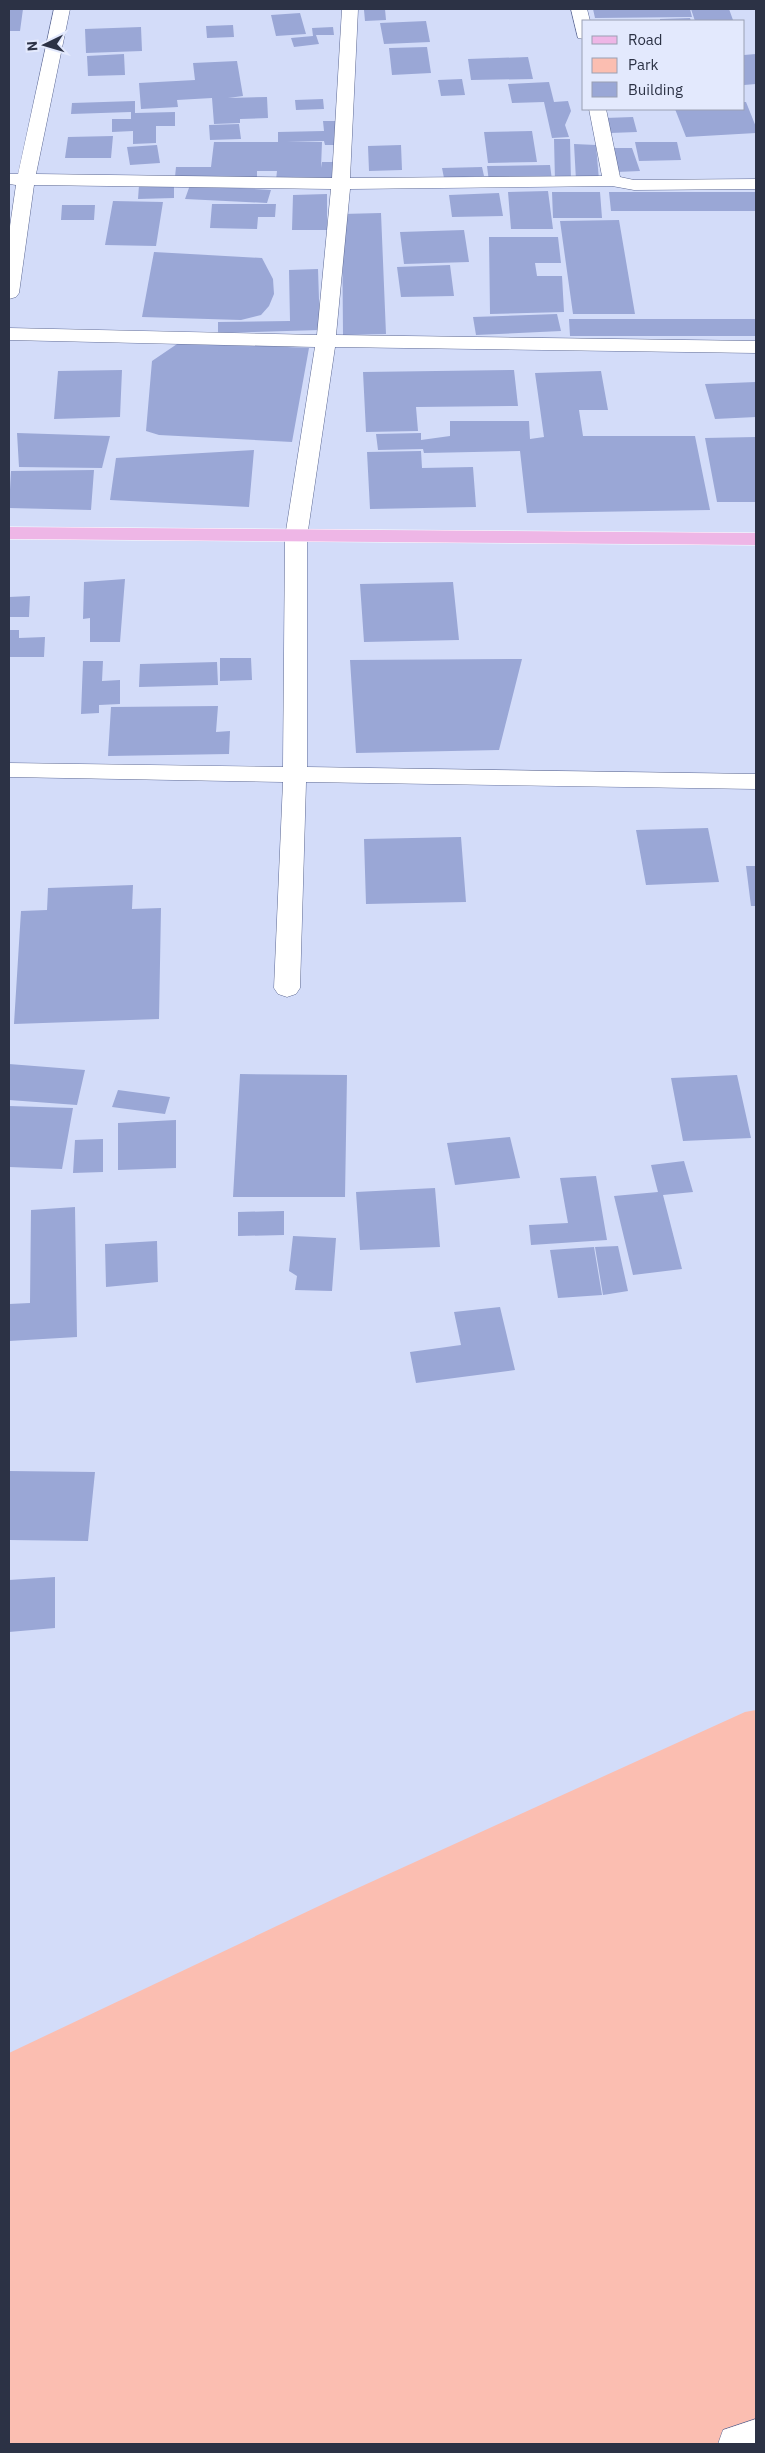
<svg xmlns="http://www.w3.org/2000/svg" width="765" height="2453" font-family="'IBM Plex Sans',sans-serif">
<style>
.green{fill:#fbbeb1}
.building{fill:#9aa7d6}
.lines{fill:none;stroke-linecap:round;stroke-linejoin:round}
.minor-casing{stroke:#5d6994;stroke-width:1}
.major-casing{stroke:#fff;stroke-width:1}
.minor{fill:#fff;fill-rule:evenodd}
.major{fill:#eeb6e6;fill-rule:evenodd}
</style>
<rect width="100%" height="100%" fill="#d3dcf9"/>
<path class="green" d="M756,1710V2444H9V2053L338,1897L745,1712Z"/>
<path class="building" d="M9,9H23L20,31H9Z
M385,9L386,20L365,21L364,10Z
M593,9H690L692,17L595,18Z
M691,9H729L733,20L695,21Z
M300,13L306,34L276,36L271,15Z
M690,18L691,21H660V19Z
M426,21L430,42L384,44L380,23Z
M233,25L234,37L207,38L206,26Z
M141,27L142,51L86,53L85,29Z
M333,27L334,35H316L319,44L294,47L291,38L313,36L312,28Z
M427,47L431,73L392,75L389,48Z
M124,54L125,75L88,76L87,56Z
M756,54V84L744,85V55Z
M528,57L533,79L471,80L468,59Z
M237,61L243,96L228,98L267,97L268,118L240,119V123L214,124L212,98L177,100L178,107L141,109L139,83L195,80L193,63Z
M462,79L465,95L441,96L438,80Z
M549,82L554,102L568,101L571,111L565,125L569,137L552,138L544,102L512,103L508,84Z
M323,99L324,109L296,110L295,100Z
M135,101V113L175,112V126H156V143L133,144V131L112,132V119H131V112L71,114L72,103Z
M744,102H746L756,127V133L686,137L675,109H744Z
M633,117L637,132L610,133L605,118Z
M323,121H339L340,145H325L324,141L287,142H322L321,168L322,162H339L338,181L276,180L277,171H257V177H175L176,167H211L214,142H278V132L324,131Z
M239,124L241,139L210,140L209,125Z
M532,131L537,162L488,163L484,132Z
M113,136L111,158H65L68,137Z
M554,139H570L571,181H555Z
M635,142H677L681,160L639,161Z
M574,144L596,145L599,180H576Z
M157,145L160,163L130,165L127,147Z
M401,145L402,170L369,171L368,146Z
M610,148H632L640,171L617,172Z
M550,165L552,180L489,182L487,166Z
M482,167L484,176L444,178L442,168Z
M174,184V198L138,199L139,185Z
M190,185L271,190L267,203L185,199Z
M548,191L553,229H511L508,192Z
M552,192H600L602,218H553Z
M609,192H756V211H611Z
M499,193L503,216L452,217L449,195Z
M327,194V230H292L293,195Z
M113,201L163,202L156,246L105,245Z
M212,204H276L275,217H258L257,229L210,228Z
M62,205H95L94,220H61Z
M381,213L386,334L343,335L342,214Z
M619,220L635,314H573L560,221Z
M464,230L469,262L404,264L400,232Z
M489,237H558L561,263H535L537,276H562L564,312L490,314Z
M154,252L262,258L273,279L274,294L269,306L261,315L241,320L142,317Z
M450,265L454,296L401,297L397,267Z
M318,269L320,330L218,333V322L290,321L289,270Z
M557,314L561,331L476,335L473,317Z
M569,319H756V336H570Z
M180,342L309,348L292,442L159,435L146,431L152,361Z
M122,370L120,417L54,419L58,371Z
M514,370L518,406L416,407L418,431L366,432L363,372Z
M601,371L608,410H579L583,436H695L710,510L527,513L520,451L424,453L423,449L378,450L376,434L421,433V440L450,436V421H529L530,439L544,437L535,373Z
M756,382V417L715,419L705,384Z
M17,433L110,436L102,468L19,467Z
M756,437V502H717L705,438Z
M254,450L249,507L110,500L116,458Z
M421,451L422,468L473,467L476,507L370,509L367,452Z
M94,470L91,510L9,508L11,471Z
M125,579L120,642H90V618L83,619L84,582Z
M453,582L459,640L364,642L360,584Z
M30,596L29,617H9V597Z
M9,630H19V638L45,637L44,657H9Z
M220,658H251L252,680L220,681Z
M522,659L499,750L356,753L350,660Z
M83,661H103L102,681L120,680V704L99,705V713L81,714Z
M217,662L218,685L139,687L140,664Z
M218,706L216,732L230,731L229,754L108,756L111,707Z
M708,828L719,882L646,885L636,830Z
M461,837L466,902L366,904L364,839Z
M746,866H756V906H751Z
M133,885L132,909L161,908L159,1019L14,1024L21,911L47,910L48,888Z
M9,1064L85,1070L77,1105L9,1100Z
M240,1074L347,1075L345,1197H233Z
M737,1075L751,1138L683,1141L671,1078Z
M118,1090L170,1097L165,1114L112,1107Z
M9,1106L73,1108L62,1169L9,1167Z
M176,1120V1168L118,1170V1123Z
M510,1137L520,1178L455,1185L447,1143Z
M103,1139V1172L73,1173L75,1140Z
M684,1161L693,1192L663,1195L682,1269L633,1275L614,1196L658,1192L651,1165Z
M596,1176L607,1240L531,1245L529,1225L568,1223L560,1178Z
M435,1188L440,1247L360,1250L356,1192Z
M75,1207L77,1337L9,1341V1304L30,1303L31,1210Z
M284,1211V1235L238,1236V1212Z
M293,1236L336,1238L332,1291L295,1290L297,1276L289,1271Z
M157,1241L158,1282L106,1287L105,1244Z
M618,1246L628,1291L603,1295L595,1247Z
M594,1247L602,1295L558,1298L550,1250Z
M500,1307L515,1370L416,1383L410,1352L461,1345L454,1312Z
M9,1471L95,1472L88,1541L9,1540Z
M55,1577V1628L9,1632V1580Z"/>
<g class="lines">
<defs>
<path id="minor" d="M54,9H70L36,174L332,178L342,9H358L350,178L602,176L589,109H606L620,177L634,180L756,179V189L634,190L612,186L350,189L336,335L756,341V353L335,347L307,537V767L756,774V789L306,782L300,988L296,994L287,997L278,994L274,988L283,782L9,777V763L283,767L285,537L315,347L9,340V328L317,335L331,189L34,185L19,293L16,297L9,299V233L16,185L9,184V174H18Z
M571,9H587L590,21H584V39L578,38Z
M756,2419V2444H718L723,2430Z"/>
<path id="major" d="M9,527L756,533V545L9,539Z"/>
</defs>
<use href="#minor" class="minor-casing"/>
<use href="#major" class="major-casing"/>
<use href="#minor" class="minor"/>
<use href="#major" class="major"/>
</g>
<rect width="765" height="2453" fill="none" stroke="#2c3245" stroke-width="20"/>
<rect x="582" y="20" width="162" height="90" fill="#e3e9fd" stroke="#9aa0b3"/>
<rect x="592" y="36" width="25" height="8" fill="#eeb6e6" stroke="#9aa0b3"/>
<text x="628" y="45" font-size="15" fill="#2c3245">Road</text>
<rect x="592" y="58" width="25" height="15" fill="#fbbeb1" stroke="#9aa0b3"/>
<text x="628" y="70" font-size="15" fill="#2c3245">Park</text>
<rect x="592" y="82" width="25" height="15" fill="#9aa7d6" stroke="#9aa0b3"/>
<text x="628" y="95" font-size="15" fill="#2c3245">Building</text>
<g transform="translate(45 45) rotate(265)" stroke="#e3e9fd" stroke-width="4" paint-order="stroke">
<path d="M0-4L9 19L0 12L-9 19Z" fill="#2c3245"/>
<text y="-8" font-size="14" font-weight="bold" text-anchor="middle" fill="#2c3245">N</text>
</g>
</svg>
